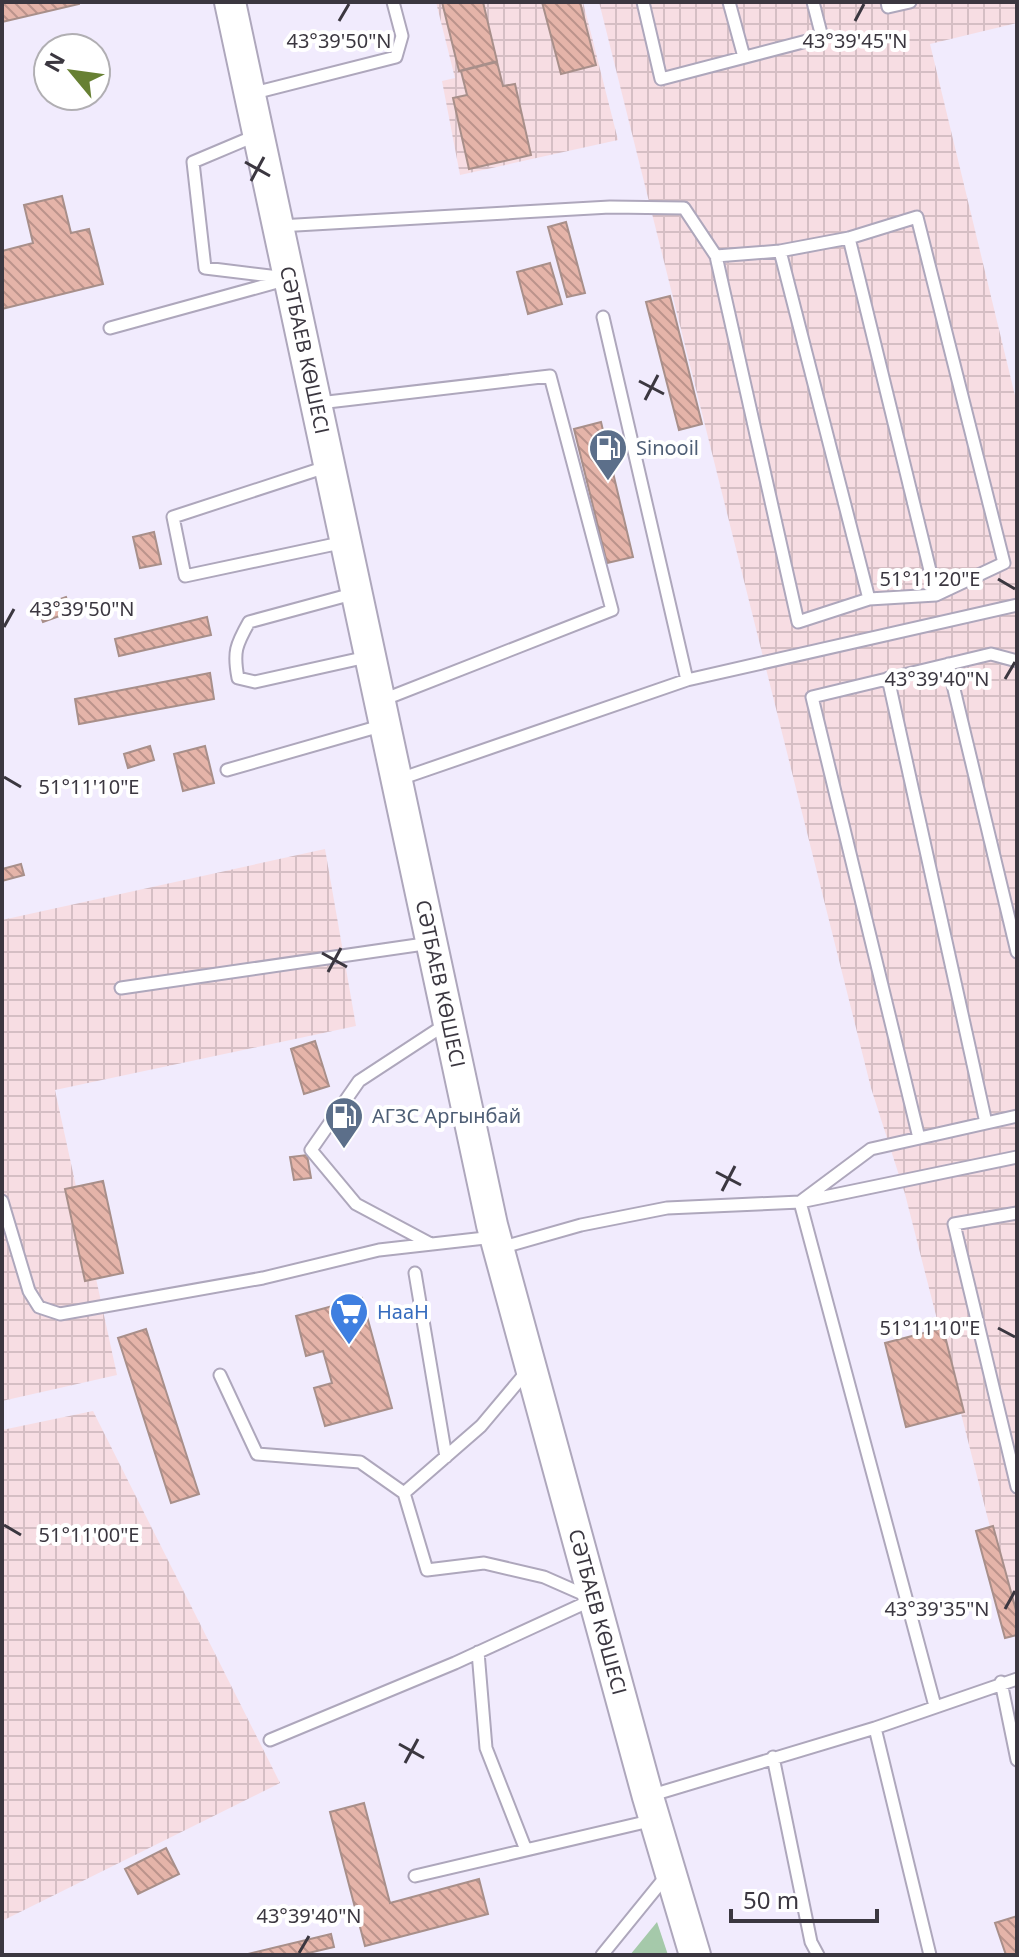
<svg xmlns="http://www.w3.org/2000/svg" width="1019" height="1957" font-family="'Noto Sans',sans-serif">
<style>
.industrial{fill:url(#industrial-grid)}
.green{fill:#a5c9aa}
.building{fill:url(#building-back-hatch);stroke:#a88f8a;stroke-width:2}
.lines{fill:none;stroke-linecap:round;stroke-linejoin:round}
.lane-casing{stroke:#aea7bc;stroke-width:15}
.secondary-casing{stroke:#aea7bc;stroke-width:34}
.lane{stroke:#fff;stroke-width:11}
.secondary{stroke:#fff;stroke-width:30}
.ticks{fill:none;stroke:#3b3740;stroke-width:3}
.labels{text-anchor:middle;stroke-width:8;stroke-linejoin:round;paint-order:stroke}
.street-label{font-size:20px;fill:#3b3740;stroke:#fff}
.service-label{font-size:20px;fill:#4e5e75;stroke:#fff;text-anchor:start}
.shop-label{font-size:20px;fill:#366cbe;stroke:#fff;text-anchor:start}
.ticks-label{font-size:20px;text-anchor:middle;fill:#3b3740;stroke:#fff;stroke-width:8;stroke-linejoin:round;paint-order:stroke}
</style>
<defs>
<pattern id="industrial-grid" width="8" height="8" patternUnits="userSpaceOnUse" patternTransform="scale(2)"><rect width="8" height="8" fill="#f7dde3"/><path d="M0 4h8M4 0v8" fill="none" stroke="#d5bec4"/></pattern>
<pattern id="building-back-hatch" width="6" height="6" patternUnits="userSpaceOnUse" patternTransform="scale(2)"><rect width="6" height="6" fill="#e5b4a9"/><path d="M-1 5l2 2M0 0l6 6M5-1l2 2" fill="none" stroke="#bb938b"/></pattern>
</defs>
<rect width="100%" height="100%" fill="#f1ebfd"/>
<path class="industrial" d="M436,2H583L618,140L460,175L442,81L455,78Z
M599,2H1017V23L930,44L1017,404V1633L905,1194L871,1088Z
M325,849L356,1026L55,1090L117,1375L2,1401V920Z
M93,1411L280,1783L2,1921V1430Z"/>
<path class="green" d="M657,1922L668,1955H630Z"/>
<path class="building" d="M2,2H79V4L2,22Z
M442,2H483L497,61L459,71Z
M542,2H580L596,65L561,74Z
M497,62L503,86L515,84L531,155L469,169L453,98L467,95L461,71Z
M62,196L71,233L89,229L103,284L2,309V251L33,243L24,205Z
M566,222L585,293L567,297L548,227Z
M550,263L562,304L528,314L517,272Z
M670,296L702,424L679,430L646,302Z
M601,422L633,557L607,563L574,429Z
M154,532L161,564L140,568L133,537Z
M66,597L71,612L43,622L37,607Z
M207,617L211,635L119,656L115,639Z
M210,673L214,699L79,724L75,699Z
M150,746L154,760L128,768L124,754Z
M205,746L214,783L183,791L174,754Z
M21,864L24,875L2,881V869Z
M315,1041L329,1086L304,1094L291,1049Z
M307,1155L311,1178L294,1180L290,1157Z
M103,1181L123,1273L85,1281L65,1189Z
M362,1298L392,1408L325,1426L314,1388L332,1383L323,1351L306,1356L296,1316Z
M943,1328L964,1412L906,1427L885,1343Z
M146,1329L199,1494L171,1503L118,1338Z
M993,1526L1017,1614V1635L1005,1638L976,1531Z
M364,1803L390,1903L479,1879L488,1914L365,1946L330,1812Z
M166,1848L179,1874L138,1894L125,1869Z
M1017,1916V1955H1006L995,1923Z
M331,1934L334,1947L300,1955H244Z"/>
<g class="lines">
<defs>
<path id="lane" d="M643,2L661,79L822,37L813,2
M729,2L744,57
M887,2L888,7L910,2
M250,94L396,57L402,36L393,2
M257,135L193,162L205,268L287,278
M279,226L610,207L684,208L716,256
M849,238L936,595L1004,563L917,217L849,238L780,251L869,599L936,595
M780,251L716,256L798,622L869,599
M110,328L281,281
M319,403L550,376L612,610L380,701
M329,466L173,517L185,576L345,542
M356,593L249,622C236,645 233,652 238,678L255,682L367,657
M948,664L1017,952
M888,678L986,1123
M687,680L1017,605
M227,770L384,725
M397,780L687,680L603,317
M121,988L431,943
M919,1138L812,697L991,654L1017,661
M2,1201L29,1291L39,1307L60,1314L263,1278L379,1250L494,1237
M1017,1213L954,1224L1017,1487
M431,1244L356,1204L311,1150L359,1081L446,1024
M500,1248L581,1225L667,1208L800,1202L871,1149L1017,1116
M415,1273L446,1457
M220,1375L257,1454L360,1462L404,1493
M478,1652L486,1748L526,1850
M1001,1682L1017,1760
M935,1706L800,1202L1017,1157
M875,1728L930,1955
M270,1740L455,1663L594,1599L544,1577L484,1563L427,1570L404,1493L481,1426L528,1370
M773,1757L811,1942L818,1955
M649,1796L875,1728L1017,1679
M415,1876L654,1820
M602,1955L667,1875"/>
<g id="secondary">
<path id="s1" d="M230,2L492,1225L648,1797L695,1955"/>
</g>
</defs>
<use href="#lane" class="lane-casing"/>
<use href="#secondary" class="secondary-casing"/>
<use href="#lane" class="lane"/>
<use href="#secondary" class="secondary"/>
</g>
<path class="ticks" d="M339,21L349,4M855,21L864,4M245,162L270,176M251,181L264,157M639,381L664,394M645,400L658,375M998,579L1015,589M4,627L14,609M1005,679L1015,662M4,777L21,787M322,953L347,967M328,972L341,948M716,1172L741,1185M722,1191L735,1166M998,1328L1015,1337M4,1525L21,1535M1005,1609L1015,1591M399,1744L424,1758M405,1763L418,1739M299,1953L309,1936"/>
<defs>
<symbol id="fuel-pin" viewBox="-11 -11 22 30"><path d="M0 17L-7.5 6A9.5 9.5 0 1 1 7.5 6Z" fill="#5c6f8a" stroke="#fff"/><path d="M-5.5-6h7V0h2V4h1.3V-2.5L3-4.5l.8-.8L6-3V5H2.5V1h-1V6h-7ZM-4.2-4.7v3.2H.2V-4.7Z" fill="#fff"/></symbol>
<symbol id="supermarket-pin" viewBox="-11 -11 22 30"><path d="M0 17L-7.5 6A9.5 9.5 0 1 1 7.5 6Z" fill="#3f7fe0" stroke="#fff"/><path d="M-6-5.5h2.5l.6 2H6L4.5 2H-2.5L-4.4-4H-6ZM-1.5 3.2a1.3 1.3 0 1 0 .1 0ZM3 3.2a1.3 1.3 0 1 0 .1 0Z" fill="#fff"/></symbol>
</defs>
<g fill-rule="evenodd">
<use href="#fuel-pin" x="586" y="426" width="44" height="60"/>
<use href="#fuel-pin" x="322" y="1094" width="44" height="60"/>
<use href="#supermarket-pin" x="327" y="1290" width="44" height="60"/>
</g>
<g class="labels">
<g class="street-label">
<text dy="7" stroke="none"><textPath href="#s1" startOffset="356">СӘТБАЕВ КӨШЕСІ</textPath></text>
<text dy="7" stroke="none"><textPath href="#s1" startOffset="1004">СӘТБАЕВ КӨШЕСІ</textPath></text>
<text dy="7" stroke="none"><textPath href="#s1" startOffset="1652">СӘТБАЕВ КӨШЕСІ</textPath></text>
</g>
<g class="service-label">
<text x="636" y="455">Sinooil</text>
<text x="372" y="1123">АГЗС Аргынбай</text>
</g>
<g class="shop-label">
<text x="377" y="1319">НааН</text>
</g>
</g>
<g class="ticks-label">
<text x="339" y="48">43°39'50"N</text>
<text x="855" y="48">43°39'45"N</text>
<text x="930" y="586">51°11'20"E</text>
<text x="82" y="616">43°39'50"N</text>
<text x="937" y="686">43°39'40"N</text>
<text x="89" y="794">51°11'10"E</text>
<text x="930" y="1335">51°11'10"E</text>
<text x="89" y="1542">51°11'00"E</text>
<text x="937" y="1616">43°39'35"N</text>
<text x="309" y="1923">43°39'40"N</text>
</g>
<rect width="1019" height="1957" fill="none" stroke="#3b3740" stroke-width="8"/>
<g transform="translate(72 72) rotate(299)"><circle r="38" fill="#ffffff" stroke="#b1afb3" stroke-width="2"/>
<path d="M0-6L14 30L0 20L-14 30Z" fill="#678033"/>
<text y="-12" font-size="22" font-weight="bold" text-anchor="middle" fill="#3b3740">N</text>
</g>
<path d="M731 1909v12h146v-12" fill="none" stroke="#3b3740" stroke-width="4"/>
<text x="743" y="1909" font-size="24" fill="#3b3740" stroke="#ffffff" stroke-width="6" paint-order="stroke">50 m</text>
</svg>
